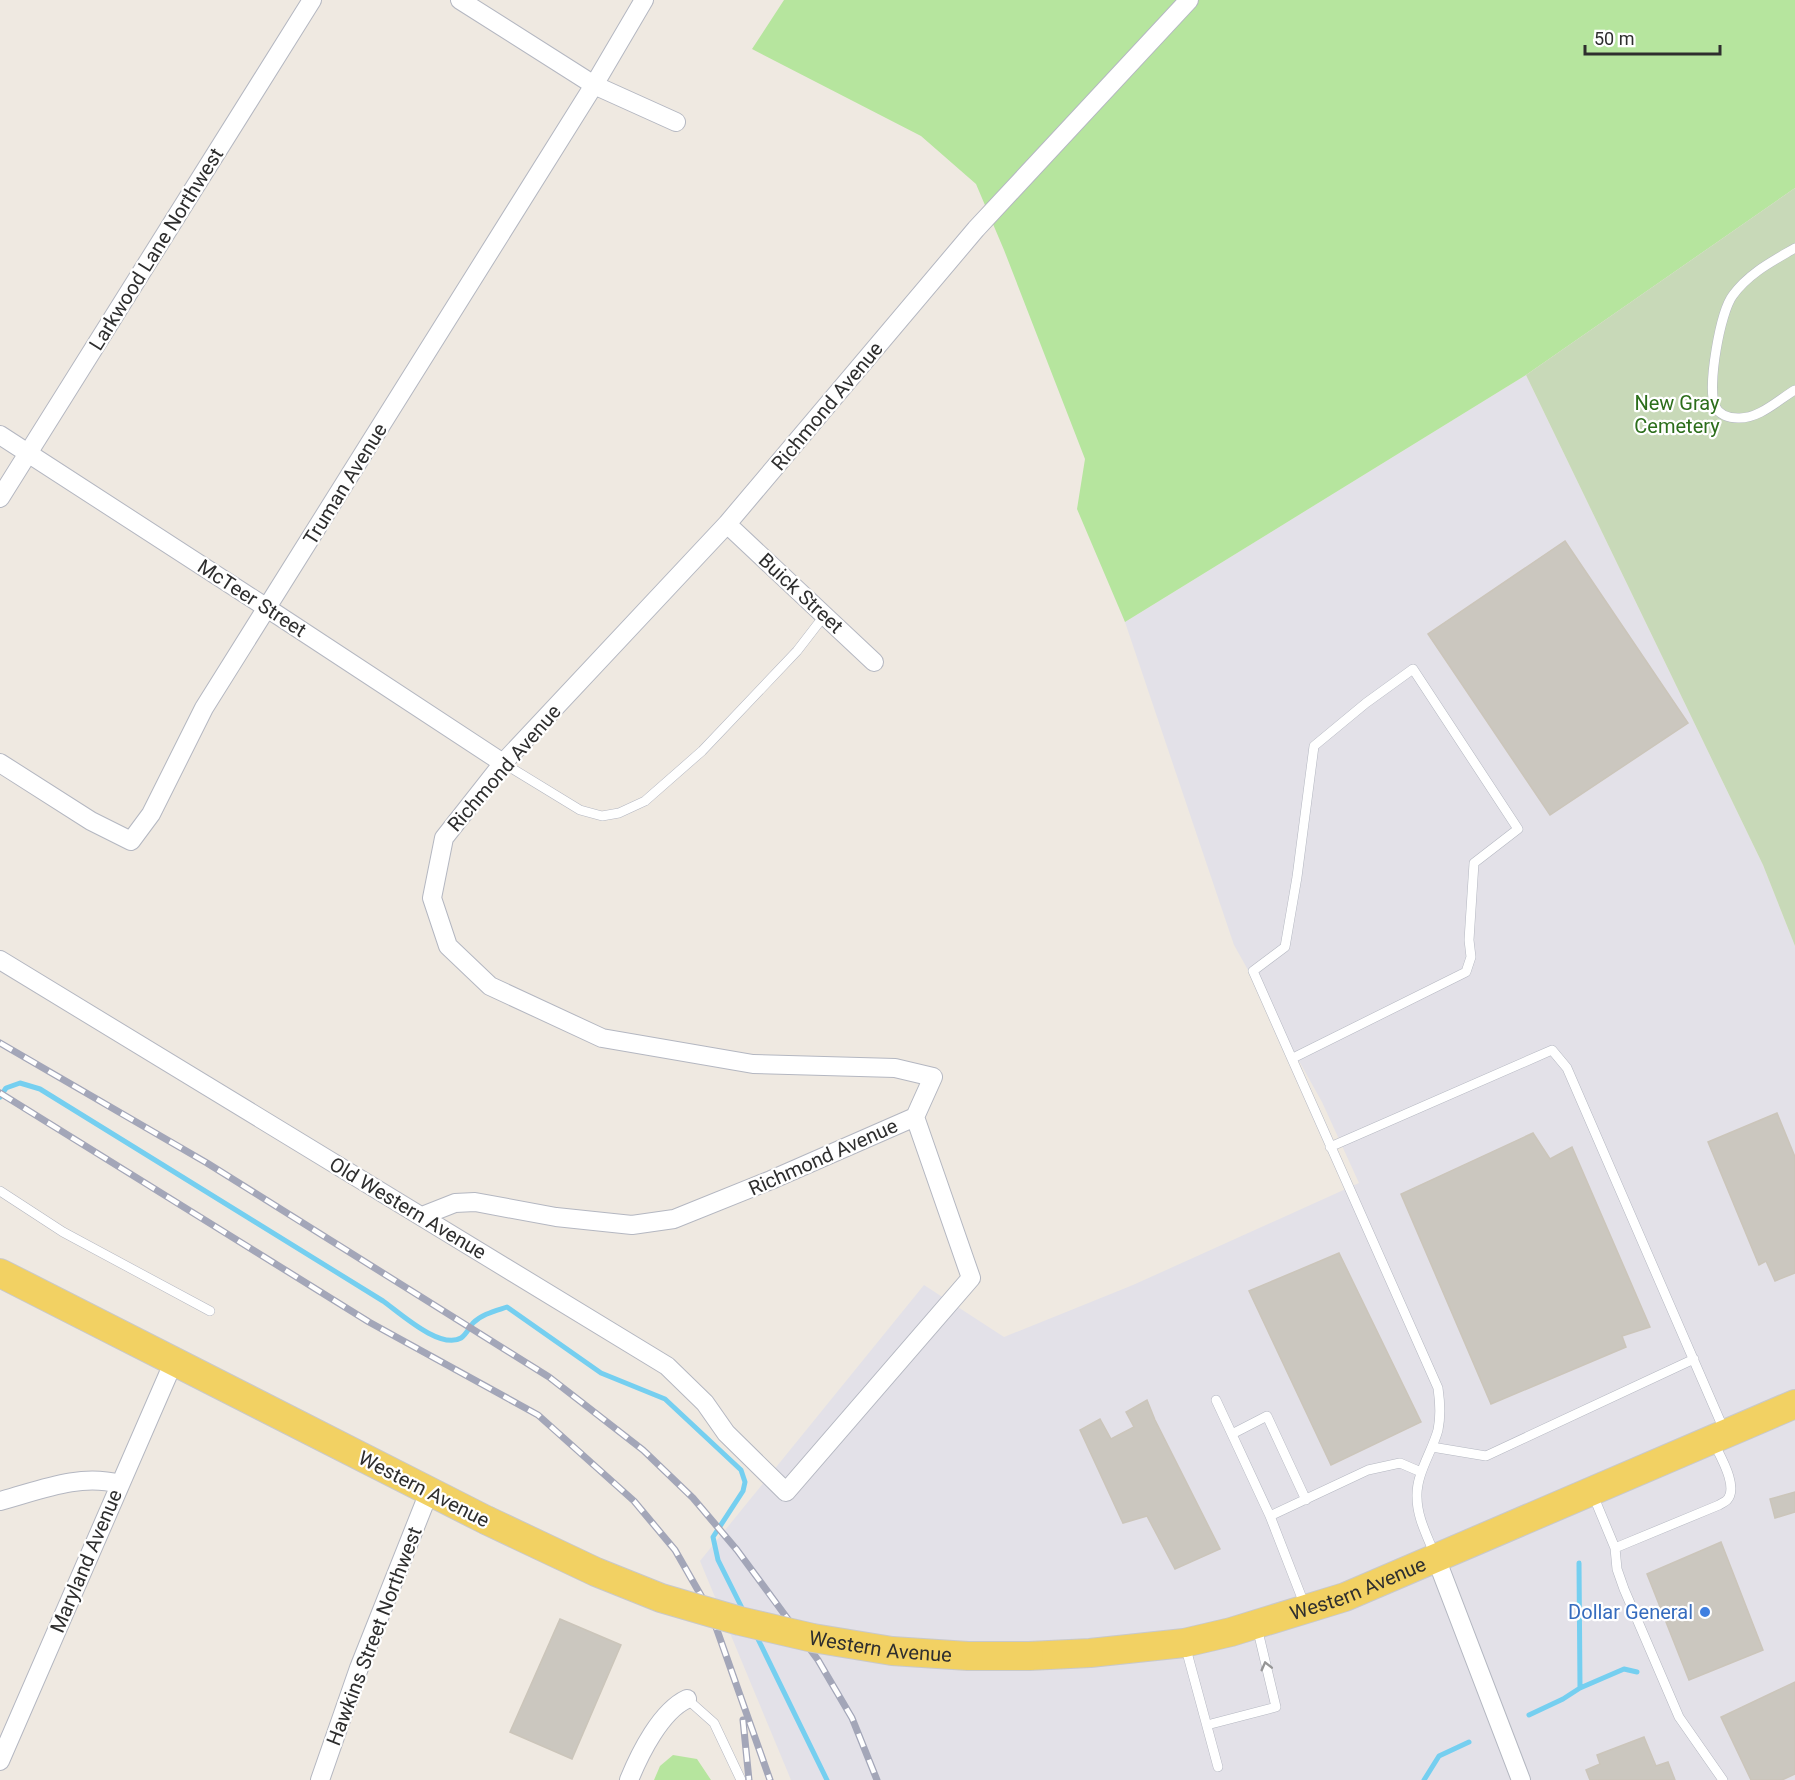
<svg xmlns="http://www.w3.org/2000/svg" width="1795" height="1780" font-family="Roboto,sans-serif">
<style>
.industrial{fill:#e3e1e8}
.green{fill:#b6e59e}
.cemetery{fill:#c8d9b8}
.lines{fill:none;stroke-linecap:round;stroke-linejoin:round}
.stream{stroke:#75cff0;stroke-width:5}
.building{fill:#cbc7bf;stroke:#cbc5ba;stroke-width:1.5}
.lane-casing{stroke:#b4b7c1;stroke-width:10}
.street-casing{stroke:#b4b7c1;stroke-width:20}
.primary-casing{stroke:#c9c9c9;stroke-width:30}
.lane{stroke:#fff;stroke-width:9}
.street{stroke:#fff;stroke-width:18}
.primary{stroke:#f2d163;stroke-width:28}
.rail-casing{stroke:#a3a6b8;stroke-width:7}
.rail{stroke:#fff;stroke-width:4.5;stroke-dasharray:14;stroke-linecap:butt}
.primary-bridge-casing{stroke:#c9c9c9;stroke-width:30;stroke-linecap:butt}
.primary-bridge{stroke:#f2d163;stroke-width:28}
.oneway{stroke:#969696}
.shop-dot{fill:#3f7fe0;stroke:#fff;stroke-width:2}
.labels{text-anchor:middle;stroke-width:4.5;stroke-linejoin:round;paint-order:stroke}
.street-label{font-size:20px;fill:#2e2e2e;stroke:#fff}
.park-label{font-size:20px;fill:#2c6e1b;stroke:#fff}
.shop-label{font-size:20px;fill:#366cbe;stroke:#fff;text-anchor:end}
</style>
<rect width="100%" height="100%" fill="#efe9e1"/>
<path class="industrial" d="M1526,375L1763,865L1795,946V1780H791L700,1561L924,1285L1004,1337L1133,1285L1359,1183L1322,1102L1234,945L1125,622Z"/>
<path class="green" d="M784,0H1795V188L1526,375L1125,622L1077,509L1085,459L1004,250L976,184L921,136L752,49Z
M673,1755L697,1759L711,1780H654L660,1766Z"/>
<path class="cemetery" d="M1795,188V946L1763,865L1526,375Z"/>
<g class="lines">
<path class="stream" d="M0,1097L6,1088L20,1083L40,1089L383,1301C400,1313 440,1350 461,1338C466,1335 469,1328 473,1323C482,1314 495,1311 507,1307L601,1373L665,1399L741,1470L745,1482L743,1491L713,1537L718,1560L744,1612
M1579,1563L1580,1688
M755,1633L827,1780
M1529,1715L1563,1699L1580,1688L1624,1669L1637,1672
M1424,1780L1439,1756L1469,1742"/>
</g>
<path class="building" d="M1565,541L1688,723L1550,815L1428,634Z
M1777,1113L1795,1157V1273L1775,1281L1766,1261L1759,1265L1708,1142Z
M1533,1133L1550,1159L1572,1147L1650,1327L1622,1336L1626,1347L1491,1404L1401,1194Z
M1339,1253L1421,1422L1331,1465L1249,1291Z
M1147,1400L1155,1420L1220,1549L1175,1569L1147,1516L1123,1523L1080,1430L1100,1419L1111,1439L1134,1427L1126,1412Z
M1795,1492V1512L1775,1518L1770,1499Z
M1721,1542L1763,1650L1689,1680L1647,1574Z
M560,1619L621,1645L572,1759L510,1732Z
M1795,1682V1774L1782,1780H1751L1721,1717Z
M1644,1737L1656,1766L1668,1762L1675,1780H1590L1586,1770L1600,1764L1597,1755Z"/>
<g class="lines">
<defs>
<path id="lane" d="M1795,248C1773,261 1749,273 1733,295C1720,312 1707,387 1715,406C1719,415 1729,418 1738,418C1759,419 1778,400 1795,390
M503,763L580,810L602,816L619,813L645,801L702,751L797,651L824,616
M1293,1058L1466,972L1471,957L1469,940L1474,863L1518,829L1413,669L1366,703L1314,746L1297,877L1285,947L1253,971L1438,1388C1440,1402 1441,1416 1438,1430C1432,1452 1416,1474 1417,1497C1417,1518 1428,1537 1435,1556
M1330,1147L1552,1050L1567,1068L1724,1430
M0,1191L63,1232L210,1311
M1216,1400L1270,1516L1368,1470L1400,1463L1421,1472
M1232,1434L1267,1416L1306,1500
M1432,1447L1486,1456L1694,1359
M1593,1495L1615,1548L1719,1505C1722,1503 1725,1502 1727,1500C1739,1487 1720,1456 1714,1443
M1270,1516L1305,1606
M1615,1548L1617,1569L1624,1589L1679,1717L1723,1780
M1185,1645L1218,1767
M687,1699L714,1723L741,1780
M1207,1725L1276,1707L1257,1627"/>
<path id="street" d="M460,0L594,85L676,122
M0,435L267,608L503,763
M0,498L312,0
M727,524L874,662
M0,763L91,821L131,841L151,814L204,708L594,85L644,0
M0,960L667,1366L705,1403L726,1433L786,1492L971,1278L915,1117
M422,1216L455,1203L475,1202L556,1217L632,1225L674,1219L771,1180L915,1117L933,1077L895,1068L753,1064L602,1038L490,986L448,946L432,898L444,838L503,763L727,524L976,229L1189,0
M0,1501C38,1491 79,1473 119,1484
M1436,1558L1521,1780
M0,1761L174,1361
M320,1780L359,1668L429,1492
M629,1780C640,1753 661,1711 687,1699"/>
<g id="primary">
<path d="M0,1273L486,1520"/>
<path id="s1" d="M1029,1656L1090,1653L1184,1643L1231,1632L1345,1597L1795,1404"/>
</g>
</defs>
<use href="#lane" class="lane-casing"/>
<use href="#street" class="street-casing"/>
<use href="#primary" class="primary-casing"/>
<use href="#lane" class="lane"/>
<use href="#street" class="street"/>
<use href="#primary" class="primary"/>
<defs>
<path id="rail" d="M0,1043L207,1163L549,1377L643,1450L693,1498L737,1550L818,1660L852,1718L877,1780
M0,1093L369,1322L538,1415L634,1501L675,1550L711,1613L770,1780
M743,1720L749,1780"/>
</defs>
<use href="#rail" class="rail-casing"/>
<use href="#rail" class="rail"/>
<defs>
<g id="primary-bridge">
<path id="s2" d="M486,1520L596,1572L661,1598L740,1621L813,1638L892,1651L968,1656H1029"/>
</g>
</defs>
<use href="#primary-bridge" class="primary-bridge-casing"/>
<use href="#primary-bridge" class="primary-bridge"/>
</g>
<defs><path id="oneway-chevron" d="M-2-3.5L2.5 0L-2 3.5" fill="none" stroke-width="1.6" stroke-linecap="round" stroke-linejoin="round" transform="scale(1.5)"/></defs>
<use class="oneway" href="#oneway-chevron" transform="translate(1266 1666) rotate(-104)"/>
<circle class="shop-dot" cx="1705" cy="1612" r="6"/>
<g class="labels">
<g class="street-label">
<text transform="translate(156 249) rotate(-58)" y="7">Larkwood Lane Northwest</text>
<text transform="translate(827 406) rotate(-50)" y="7">Richmond Avenue</text>
<text transform="translate(345 484) rotate(-58)" y="7">Truman Avenue</text>
<text transform="translate(801 593) rotate(43)" y="7">Buick Street</text>
<text transform="translate(252 598) rotate(33)" y="7">McTeer Street</text>
<text transform="translate(504 768) rotate(-49)" y="7">Richmond Avenue</text>
<text transform="translate(823 1157) rotate(-24)" y="7">Richmond Avenue</text>
<text transform="translate(408 1208) rotate(31)" y="7">Old Western Avenue</text>
<text transform="translate(424 1489) rotate(27)" y="7">Western Avenue</text>
<text transform="translate(86 1561) rotate(-67)" y="7">Maryland Avenue</text>
<text dy="7" stroke="none"><textPath href="#s1" startOffset="338">Western Avenue</textPath></text>
<text transform="translate(374 1636) rotate(-69)" y="7">Hawkins Street Northwest</text>
<text dy="7" stroke="none"><textPath href="#s2" startOffset="417">Western Avenue</textPath></text>
</g>
<g class="park-label">
<text x="1677" y="410">New Gray<tspan x="1677" dy="23">Cemetery</tspan></text>
</g>
<g class="shop-label">
<text x="1693" y="1619">Dollar General</text>
</g>
</g>
<path d="M1585 45v9h135v-9" fill="none" stroke="#2e2e2e" stroke-width="3"/>
<text x="1594" y="45" font-size="18" fill="#2e2e2e" stroke="#ffffff" stroke-width="4.5" paint-order="stroke">50 m</text>
</svg>
